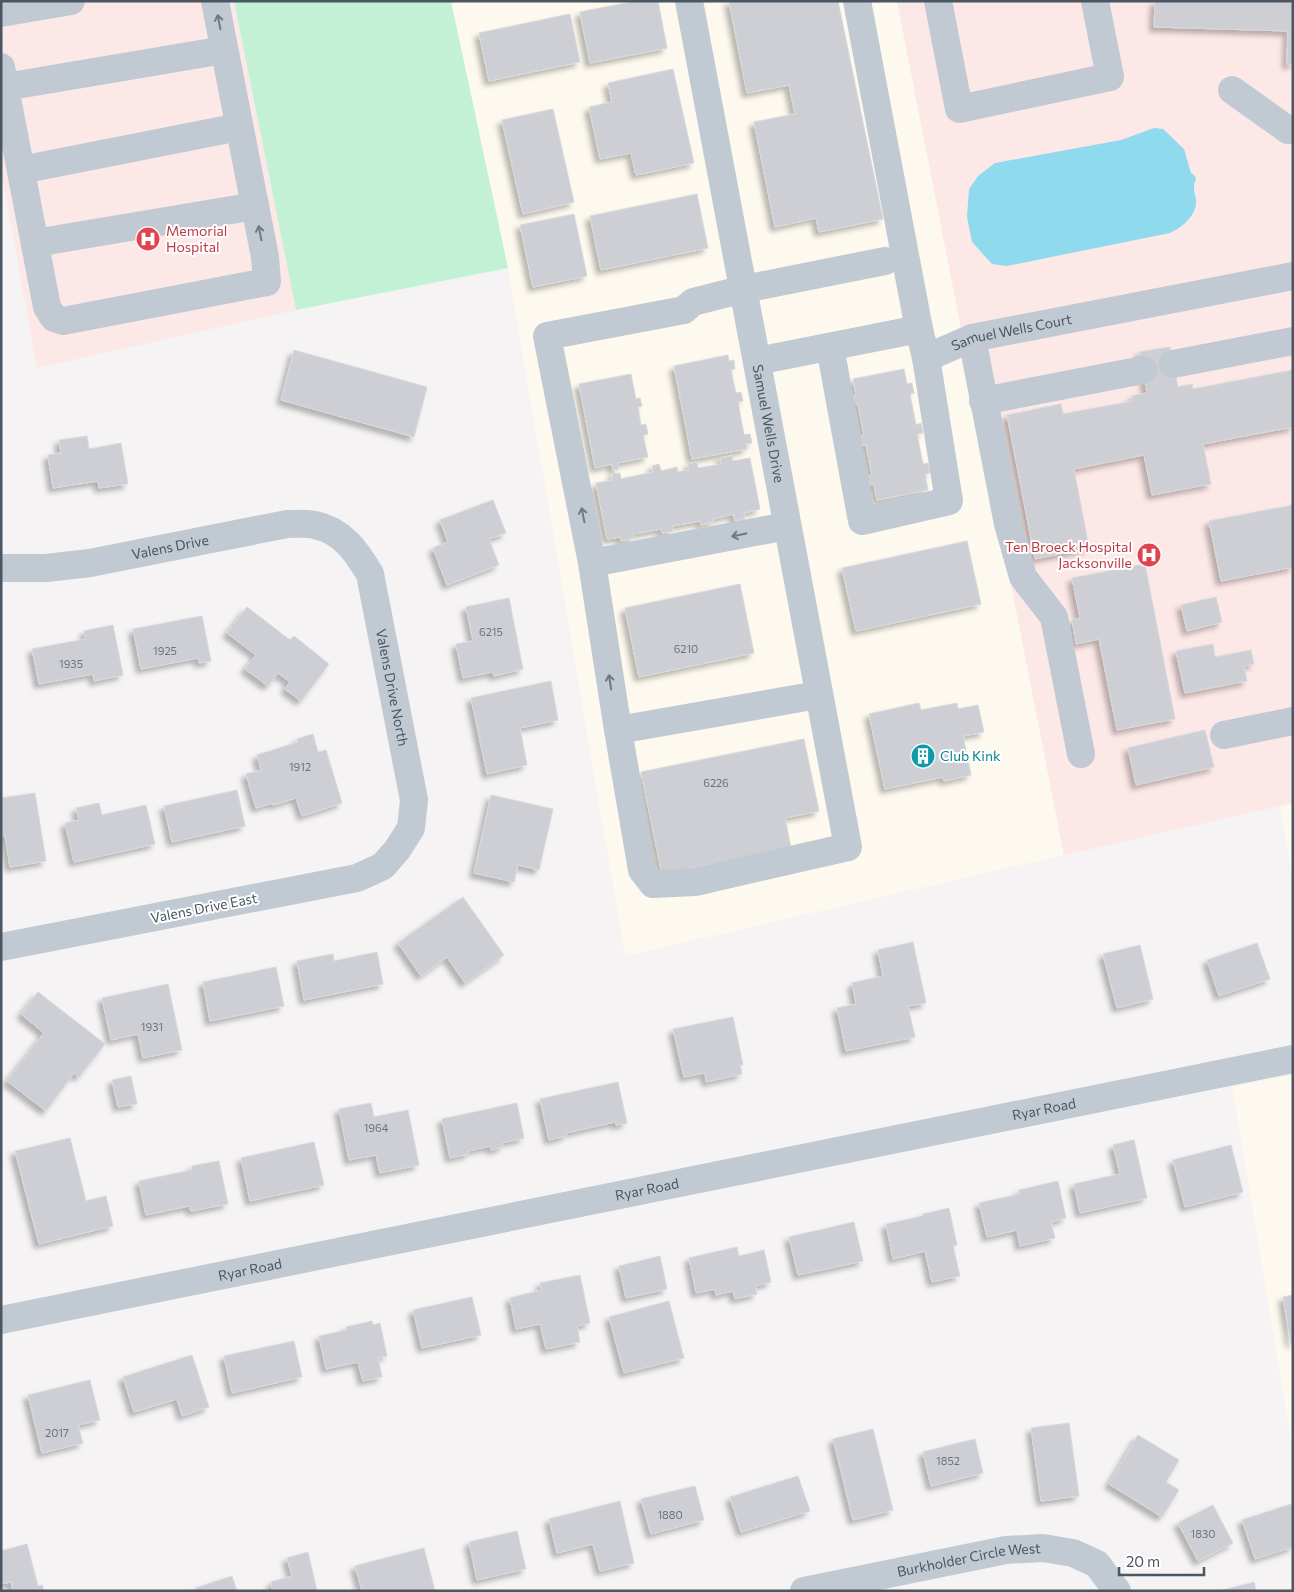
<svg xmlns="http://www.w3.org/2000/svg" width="1294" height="1592" font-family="Commissioner,sans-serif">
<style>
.commercial{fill:#fdf9ef}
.medical{fill:#fce8e6}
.green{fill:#c3f1d5}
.water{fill:#90daee}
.building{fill:#cdcfd5;stroke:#d7d9de;filter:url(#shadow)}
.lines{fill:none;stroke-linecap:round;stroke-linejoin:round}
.minor{stroke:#c1cad2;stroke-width:28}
.oneway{stroke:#6e7983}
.labels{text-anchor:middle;stroke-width:4;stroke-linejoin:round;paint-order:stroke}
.number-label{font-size:11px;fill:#6b747e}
.health-label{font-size:14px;fill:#be3a42;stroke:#fff;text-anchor:start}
.street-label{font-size:14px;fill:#4a5661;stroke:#fff}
.culture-label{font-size:14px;fill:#0d838f;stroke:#fff;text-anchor:start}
</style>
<defs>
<filter id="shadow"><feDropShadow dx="-4.5" dy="4.5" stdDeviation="2.5" flood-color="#0004"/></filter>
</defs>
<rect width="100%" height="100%" fill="#f5f3f3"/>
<path class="commercial" d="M451,1H897L1064,855L625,956L508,268Z
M1293,803V880L1280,806Z
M1293,1075V1453L1232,1087Z"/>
<path class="medical" d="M1,1H234L296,310L37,368L1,169Z
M897,1H1293V803L1064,855Z"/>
<path class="green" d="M234,1H451L508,268L296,310Z"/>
<path class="water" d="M1154,128L1163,129L1184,149L1191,173L1195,176L1196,180C1192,186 1195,193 1196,200C1197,215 1183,227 1170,233L1007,266L992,264L972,242L967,217L969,189L978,176L995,163L1121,140Z"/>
<path class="building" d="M636,1H658L667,48L590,63L580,12Z
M729,1H838L883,219L819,232L816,218L775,227L754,122L795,114L789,85L747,93Z
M1155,1H1293V64H1287L1288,31L1154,27Z
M570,14L580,62L489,81L479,33Z
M673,69L694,163L636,175L631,153L600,159L589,107L612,102L608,83Z
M553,109L574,202L523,214L502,120Z
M697,194L708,248L601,270L590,216Z
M574,214L587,276L533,287L520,225Z
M1170,347L1178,387L1192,384L1193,389L1293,370V427L1203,444L1211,484L1152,495L1144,455L1074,469L1089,548L1035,559L1007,415L1061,404L1063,414L1133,401L1132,396L1147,393L1139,352Z
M294,350L427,387L414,437L281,400Z
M728,355L729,361L734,360L735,369L731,370L736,393L741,392L743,401L738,402L744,435L750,434L752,443L746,444L747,449L692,459L674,366Z
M904,369L907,384L912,383L914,393L910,394L916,425L921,423L923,433L917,434L923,464L928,463L930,473L925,474L928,490L877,500L874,484L869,485L867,476L872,475L866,445H862L860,436L864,435L858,404L853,405L851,396L856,395L853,379Z
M631,374L636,399L640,398L642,406L638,407L641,425L646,424L648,434L643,435L648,457L618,463L619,469L613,470L612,464L595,468L579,384Z
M87,436L89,449L121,443L128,484L99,488L98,481L53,488L48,455L61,453L59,440Z
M732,456L733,461L750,458L760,509L744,513L745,519L735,521L733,514L713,519V522L701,525L700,521L672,526L673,531L662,533L661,529L633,534L634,538L621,541L620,537L607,539L596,483L613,480L612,474L620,473L621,479L653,472L652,466L659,464L661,471L677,467L678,472L689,470L688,464L697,462L698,468L722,464L720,458Z
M493,500L506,533L489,539L499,565L447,585L433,548L448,542L440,520Z
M1293,505V567L1221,581L1209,521Z
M967,541L981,604L856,631L842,568Z
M1145,564L1175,719L1117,730L1099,639L1076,644L1072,620L1080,618L1072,578Z
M740,584L754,653L639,677L625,608Z
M1216,597L1222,622L1187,631L1181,605Z
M509,598L523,669L494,676L493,672L463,678L456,644L473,641L466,607Z
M247,607L290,640L294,636L329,664L301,701L285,689L290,682L278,673L268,686L245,669L256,655L227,633Z
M202,616L211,661L199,663L198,658L141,669L133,629Z
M113,625L123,675L94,681L93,674L39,684L32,649L86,639L84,631Z
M1213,644L1215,657L1251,650L1254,664L1244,666L1247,681L1185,693L1176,651Z
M551,681L558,720L520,728L527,765L487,774L471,698Z
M919,703L921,710L957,703L958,709L978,705L984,732L963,736L971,775L944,781L943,777L885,789L869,714Z
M1205,730L1214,767L1136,785L1128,748Z
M313,734L318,752L326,750L342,803L302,816L296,798L273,805V803L256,808L246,774L261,770L257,755L298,742L297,739Z
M804,739L819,811L785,818L791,848L662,874L641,772Z
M237,790L245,826L172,842L164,806Z
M35,793L46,861L10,867L5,835L1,836V798Z
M491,795L553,809L539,870L518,865L514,882L474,873Z
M99,803L102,815L146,805L155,844L74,862L65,823L79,820L76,808Z
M463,897L504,955L465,983L447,957L421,976L398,943Z
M913,942L926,1003L908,1006L915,1037L846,1051L837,1008L856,1004L852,983L883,976L878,950Z
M1257,943L1270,979L1219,996L1207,960Z
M1140,945L1153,999L1117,1008L1103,954Z
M377,952L383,984L304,1000L297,961L333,954L334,961Z
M276,967L284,1006L210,1021L203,982Z
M168,984L182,1050L143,1058L138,1034L111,1040L102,998Z
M38,992L105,1044L79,1077L74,1073L46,1111L7,1081L44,1033L21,1014Z
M733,1017L743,1065H740L742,1074L706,1082L705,1073L684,1077L673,1029Z
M131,1076L137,1104L118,1107L112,1080Z
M618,1082L627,1123L616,1125L615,1122L566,1133V1136L549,1140L540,1099Z
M371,1103L374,1117L408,1110L419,1165L380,1173L376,1155L349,1160L339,1109Z
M517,1103L524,1138L502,1143L503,1147L491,1150V1146L468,1151L469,1154L450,1158L442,1119Z
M70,1138L86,1201L106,1196L113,1226L39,1244L15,1151Z
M1134,1140L1147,1198L1080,1213L1074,1184L1120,1174L1113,1145Z
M314,1142L324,1185L250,1201L241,1158Z
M1231,1145L1243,1192L1185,1207L1173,1160Z
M219,1161L228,1204L191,1211L189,1206L146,1215L139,1181L192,1170V1166Z
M1058,1181L1066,1218L1051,1222L1055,1238L1020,1246L1017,1230L987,1237L979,1203L1020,1194L1019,1190Z
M949,1208L957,1245L953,1246L960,1276L932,1282L925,1251L893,1259L886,1224L923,1216V1214Z
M854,1222L863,1261L798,1275L789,1237Z
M737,1247L739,1256L764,1250L771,1282L755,1286L757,1294L735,1299L733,1291L716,1295L715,1289L696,1293L689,1258Z
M660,1256L667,1289L626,1298L619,1266Z
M580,1275L590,1323L577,1326L580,1342L546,1349L540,1324L516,1329L510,1298L542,1290L540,1283Z
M1293,1295V1343L1291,1344L1283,1297Z
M472,1297L481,1335L422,1348L413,1310Z
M669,1301L684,1358L624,1373L609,1317Z
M372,1321L373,1325L380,1323L387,1356L378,1358L382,1377L363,1381L358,1362L326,1369L319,1336L347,1330L346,1327Z
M294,1341L302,1377L232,1393L224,1356Z
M192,1355L209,1407L182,1416L177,1399L134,1412L123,1377Z
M90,1380L100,1420L78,1425L83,1443L42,1453L28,1395Z
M1069,1423L1079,1496L1041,1501L1031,1428Z
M873,1429L893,1510L853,1520L833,1439Z
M1138,1435L1179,1460L1166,1482L1179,1490L1162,1517L1109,1484Z
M975,1439L983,1473L931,1486L923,1452Z
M798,1476L810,1511L741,1532L730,1497Z
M695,1486L704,1520L651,1534L641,1499Z
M620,1501L634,1563L600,1571L593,1544L557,1553L549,1519Z
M1291,1504L1293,1508V1547L1255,1559L1242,1520Z
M1213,1505L1233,1543L1198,1561L1178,1523Z
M517,1531L526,1569L477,1580L469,1542Z
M27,1544L38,1586L42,1585L44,1591H13L11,1582L1,1584V1551Z
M424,1548L435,1591H362L355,1566Z
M308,1552L317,1591H273L271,1582L292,1576L287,1558Z
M232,1576L237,1591H197L196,1588Z
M1254,1582L1256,1591H1220Z"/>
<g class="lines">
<g class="minor">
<path id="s1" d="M689,1L848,847L695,882L653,884L642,870L618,730L592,563L547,336L684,310L693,302L744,289L885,261"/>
<path d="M857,1L919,329"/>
<path d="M938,1L959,109L1110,77L1095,1"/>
<path d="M1,13L71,1"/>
<path d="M1,67L47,307L54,318L63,321L267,282L265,257L215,1"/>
<path d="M5,87L224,50"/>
<path d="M1232,90L1288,130L1293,129"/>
<path d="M21,170L239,127"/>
<path d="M35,243L255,206"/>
<path d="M972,338L1008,524L1023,577L1054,617L1081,754"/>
<path d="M830,347L862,521L949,501L926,358"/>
<path id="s2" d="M757,361L919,329L926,358L972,338L1293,276"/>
<path d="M1173,364L1293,341"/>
<path d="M983,401L1143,370"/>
<path d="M592,563L787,526"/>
<path id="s3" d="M1,568H46L90,563L287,524C296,524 307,523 315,525C343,531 356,551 370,574L414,800L411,828L397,850L383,866L357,878L1,947"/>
<path d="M618,730L818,695"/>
<path d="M1224,735L1293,721"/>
<path id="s4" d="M1,1320L1293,1059"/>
<path id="s5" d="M804,1591L1006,1550L1043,1548L1073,1553L1097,1564L1117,1591"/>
</g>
</g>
<defs><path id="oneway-shaft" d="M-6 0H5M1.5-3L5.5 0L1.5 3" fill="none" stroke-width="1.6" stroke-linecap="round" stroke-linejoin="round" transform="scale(1.25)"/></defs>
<g class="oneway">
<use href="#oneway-shaft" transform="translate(219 22) rotate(-101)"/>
<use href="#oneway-shaft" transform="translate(260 233) rotate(-101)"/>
<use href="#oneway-shaft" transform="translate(583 515) rotate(-101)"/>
<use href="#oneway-shaft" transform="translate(739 535) rotate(169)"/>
<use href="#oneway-shaft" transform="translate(610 682) rotate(-99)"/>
</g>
<defs>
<symbol id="hospital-disc" viewBox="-11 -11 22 22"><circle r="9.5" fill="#e0444e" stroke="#fff"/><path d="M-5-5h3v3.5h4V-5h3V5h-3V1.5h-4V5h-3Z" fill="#fff"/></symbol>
<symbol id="building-disc" viewBox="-11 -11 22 22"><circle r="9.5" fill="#0f9aa8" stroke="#fff"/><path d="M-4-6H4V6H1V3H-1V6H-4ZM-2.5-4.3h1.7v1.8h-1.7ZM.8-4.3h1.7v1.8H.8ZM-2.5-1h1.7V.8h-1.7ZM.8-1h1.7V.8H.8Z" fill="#fff"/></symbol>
</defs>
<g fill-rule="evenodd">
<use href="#hospital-disc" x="134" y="225" width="28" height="28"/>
<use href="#hospital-disc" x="1135" y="541" width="28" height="28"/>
<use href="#building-disc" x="909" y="742" width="28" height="28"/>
</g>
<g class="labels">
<g class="number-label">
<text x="491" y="636">6215</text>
<text x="686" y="653">6210</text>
<text x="165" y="655">1925</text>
<text x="71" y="668">1935</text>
<text x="300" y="771">1912</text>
<text x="716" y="787">6226</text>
<text x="152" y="1031">1931</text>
<text x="376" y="1132">1964</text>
<text x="57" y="1437">2017</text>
<text x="948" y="1465">1852</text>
<text x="670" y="1519">1880</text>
<text x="1203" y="1538">1830</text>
</g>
<g class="health-label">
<text x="166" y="236">Memorial<tspan x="166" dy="16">Hospital</tspan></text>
<text x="1132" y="552" text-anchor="end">Ten Broeck Hospital<tspan x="1132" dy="16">Jacksonville</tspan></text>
</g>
<g class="street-label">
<text dy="5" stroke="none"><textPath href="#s2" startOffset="285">Samuel Wells Court</textPath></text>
<text dy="5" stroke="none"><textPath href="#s1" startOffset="430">Samuel Wells Drive</textPath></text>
<text dy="5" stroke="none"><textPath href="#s3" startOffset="171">Valens Drive</textPath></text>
<text dy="5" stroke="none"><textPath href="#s3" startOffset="510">Valens Drive North</textPath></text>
<text transform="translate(204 908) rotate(-11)" y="5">Valens Drive East</text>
<text dy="5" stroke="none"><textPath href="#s4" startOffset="1064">Ryar Road</textPath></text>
<text dy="5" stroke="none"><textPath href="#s4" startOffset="659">Ryar Road</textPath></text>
<text dy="5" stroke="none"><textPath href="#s4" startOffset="254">Ryar Road</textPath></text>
<text dy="5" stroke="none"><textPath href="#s5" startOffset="168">Burkholder Circle West</textPath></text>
</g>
<g class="culture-label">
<text x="940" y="761">Club Kink</text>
</g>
</g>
<rect width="1294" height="1592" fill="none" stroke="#4a5661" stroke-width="5"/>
<path d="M1119 1567v8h85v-8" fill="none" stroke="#4a5661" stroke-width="2.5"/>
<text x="1126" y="1567" font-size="15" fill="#4a5661" stroke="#ffffff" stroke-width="4" paint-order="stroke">20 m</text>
</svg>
